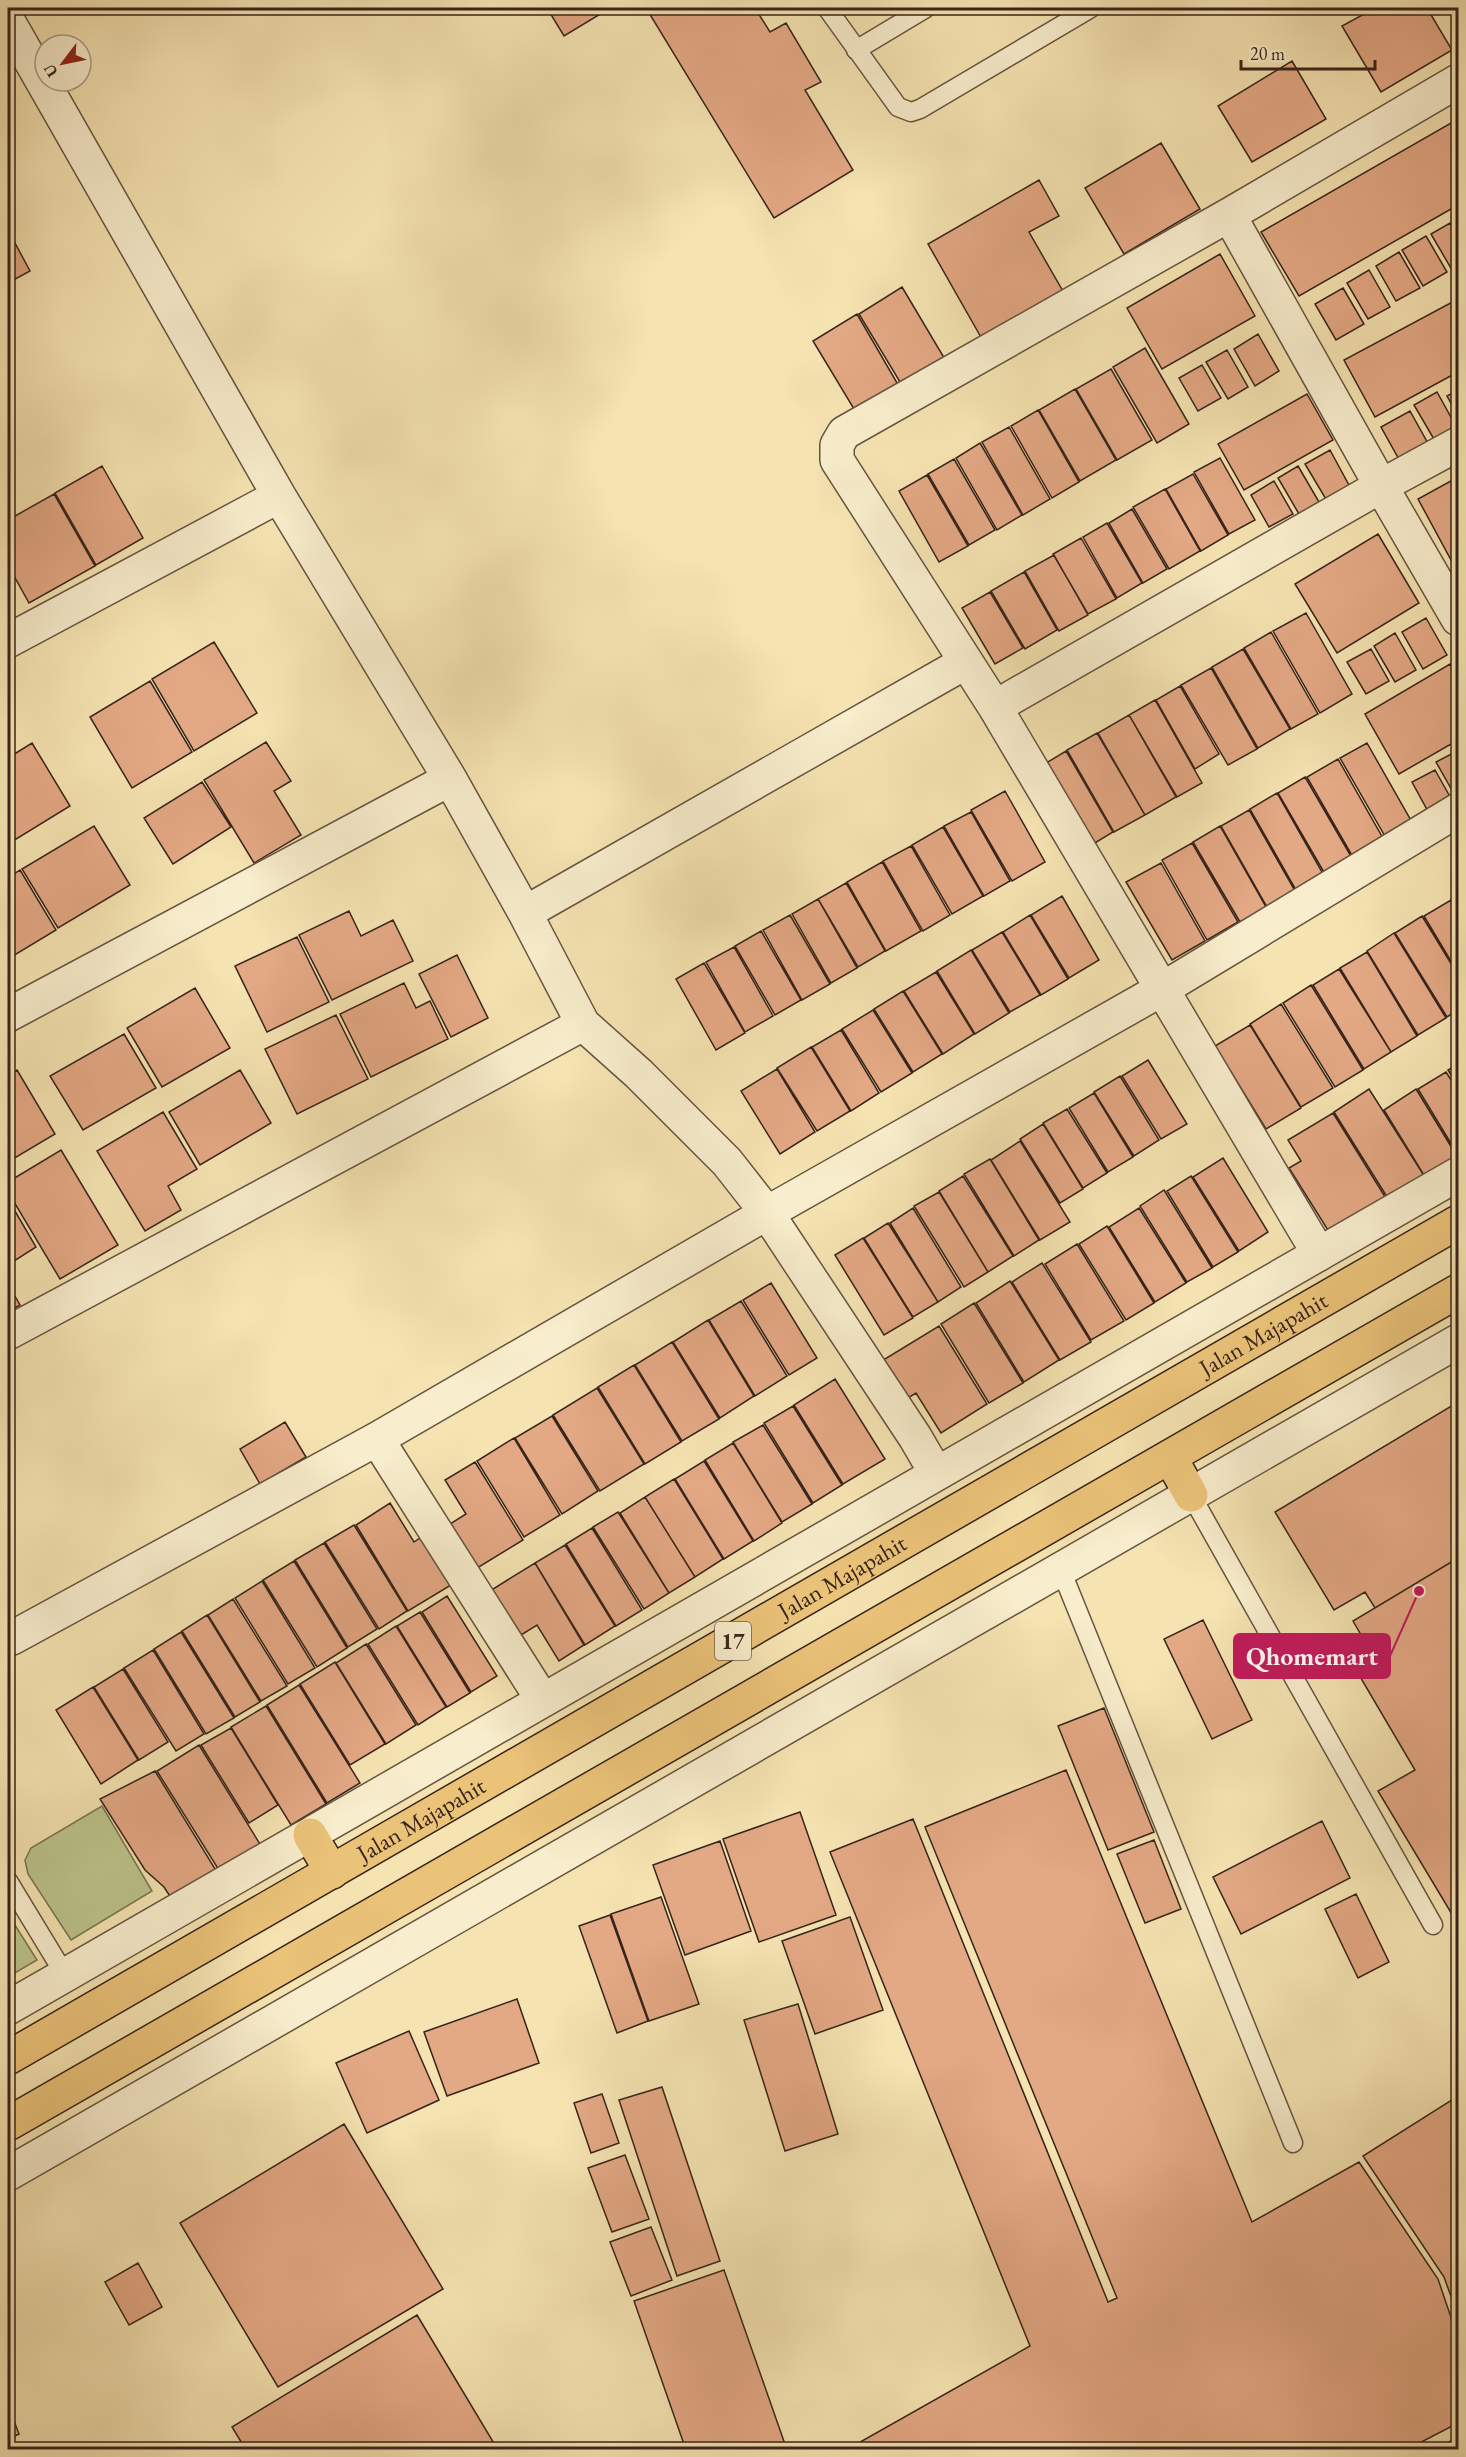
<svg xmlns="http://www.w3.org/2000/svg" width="1466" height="2457" font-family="'EB Garamond',serif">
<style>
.green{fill:#bcc48c;stroke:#7a7453;stroke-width:1.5}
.building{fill:#e3a884;stroke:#37241a;stroke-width:1.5}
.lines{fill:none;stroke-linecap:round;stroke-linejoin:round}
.service-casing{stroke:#665440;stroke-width:21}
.minor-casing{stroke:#665440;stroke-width:36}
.tertiary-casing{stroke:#665440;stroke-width:36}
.trunk-casing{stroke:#37241a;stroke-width:36}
.service{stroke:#f8edcc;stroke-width:18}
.minor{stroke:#f8edcc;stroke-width:33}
.tertiary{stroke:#f8edcc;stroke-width:33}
.trunk{stroke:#eac278;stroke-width:33}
.labels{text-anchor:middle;stroke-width:4.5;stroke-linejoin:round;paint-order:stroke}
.shield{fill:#f8edcc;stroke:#71604f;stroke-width:1.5}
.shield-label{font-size:22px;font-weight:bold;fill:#37241a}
.street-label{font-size:24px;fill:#37241a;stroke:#f8edcc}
.leader{fill:none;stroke:#c2185b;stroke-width:2}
.callout-dot{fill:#c2185b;stroke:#f8edcc;stroke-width:2}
.callout{fill:#c2185b;stroke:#c2185b;stroke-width:2}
.callout-label{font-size:26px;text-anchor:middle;font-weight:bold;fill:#fff}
</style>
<rect width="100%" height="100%" fill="#f5e3b1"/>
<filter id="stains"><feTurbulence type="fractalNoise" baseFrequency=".00333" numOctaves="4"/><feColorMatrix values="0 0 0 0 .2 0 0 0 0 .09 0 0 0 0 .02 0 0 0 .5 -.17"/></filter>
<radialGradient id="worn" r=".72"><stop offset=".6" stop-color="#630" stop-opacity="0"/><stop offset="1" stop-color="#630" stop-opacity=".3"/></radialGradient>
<path class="green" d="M102,1806L152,1891L71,1940L28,1874L25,1860L31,1848Z
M8,1914L37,1960L8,1977Z"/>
<path class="building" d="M547,8H598L602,13L564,36Z
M646,8H755L770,32L786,23L821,82L805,90L853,170L774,218Z
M1375,8H1427L1452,50L1381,92L1342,26Z
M1447,8H1458V26Z
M1292,61L1326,119L1252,162L1218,106Z
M1458,119V205L1299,296L1261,232Z
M1161,143L1200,209L1124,254L1085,188Z
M1039,180L1059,216L1029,232L1068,300L986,346L928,244Z
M1458,215V230L1452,219Z
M1450,223L1458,238V266L1452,270L1431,234Z
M8,230L30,271L8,283Z
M1426,236L1447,272L1423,286L1402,250Z
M1399,252L1420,288L1396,301L1376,266Z
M1220,254L1255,316L1162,369L1127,308Z
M1369,270L1390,307L1368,319L1347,283Z
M902,287L946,361L903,387L859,314Z
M1343,288L1364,324L1336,340L1315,304Z
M1458,299V372L1375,417L1344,360Z
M857,314L900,388L857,414L813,341Z
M1258,334L1279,371L1255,386L1234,349Z
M1145,348L1189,424L1157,443L1113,367Z
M1227,350L1248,387L1228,399L1206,362Z
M1202,365L1221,398L1198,411L1179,378Z
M1111,369L1152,440L1117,460L1076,389Z
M1075,389L1116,460L1080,481L1039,410Z
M1458,390V416L1447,396Z
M1437,392L1457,428L1435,441L1414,405Z
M1307,394L1333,440L1244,490L1218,444Z
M1038,410L1079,482L1052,498L1011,426Z
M1410,411L1430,447L1401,463L1381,427Z
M1009,427L1050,499L1023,515L982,442Z
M980,443L1022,515L997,530L956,458Z
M1330,450L1350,487L1327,501L1305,464Z
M1220,458L1255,520L1229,534L1194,472Z
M954,459L995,530L969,545L928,474Z
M102,466L143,538L96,565L55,493Z
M1298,466L1319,502L1299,514L1278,478Z
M1193,474L1228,535L1201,551L1166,489Z
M927,475L968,546L939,562L899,491Z
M1458,477V570L1457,571L1418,499Z
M1274,481L1293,514L1269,527L1251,495Z
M1165,489L1200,551L1169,569L1133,507Z
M54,494L95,566L29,603L8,565V520Z
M1132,509L1167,569L1143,583L1109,523Z
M1107,523L1142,583L1117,598L1083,537Z
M1378,534L1419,603L1337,653L1295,584Z
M1081,538L1116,599L1088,614L1053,554Z
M1054,555L1088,615L1059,631L1025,571Z
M1024,572L1057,630L1025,649L991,591Z
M990,592L1023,648L995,664L962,608Z
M1306,613L1352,694L1320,713L1273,631Z
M1426,618L1447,655L1423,669L1402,632Z
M1271,632L1318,714L1291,729L1244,648Z
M1395,633L1416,670L1395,682L1374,646Z
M214,642L257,713L194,751L152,679Z
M1243,649L1290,729L1258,748L1212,667Z
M1371,649L1389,681L1366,694L1347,662Z
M1450,664L1458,678V740L1399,774L1365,714Z
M1211,668L1257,749L1228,765L1181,685Z
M150,681L192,752L132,788L90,717Z
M1180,686L1219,754L1195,769L1156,700Z
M1155,700L1202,783L1177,797L1129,715Z
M1129,715L1176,797L1145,815L1098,733Z
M1097,733L1145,815L1114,832L1067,750Z
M266,742L291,781L274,791L301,835L254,863L204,780Z
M32,743L70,806L13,841L8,832V758Z
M1367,743L1413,824L1386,838L1340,758Z
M1066,751L1113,832L1085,849L1038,768Z
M1457,751L1458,798L1457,799L1436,762Z
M1338,759L1384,840L1353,857L1307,777Z
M1435,770L1453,802L1430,815L1412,782Z
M1305,777L1352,858L1325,874L1278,793Z
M202,782L231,827L173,864L144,818Z
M1005,791L1045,862L1012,881L971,810Z
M1277,793L1323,874L1296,890L1250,809Z
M1249,810L1295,891L1267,907L1221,826Z
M971,812L1010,881L984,896L944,826Z
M94,826L130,885L58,928L22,869Z
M1220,826L1266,907L1240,922L1193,842Z
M943,827L983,896L952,914L912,845Z
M1192,843L1238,922L1207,940L1162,860Z
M911,846L950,915L923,931L883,861Z
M882,862L921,931L886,951L847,882Z
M1161,863L1205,941L1172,960L1126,882Z
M20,870L56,930L8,959V878Z
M846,883L885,951L858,967L818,899Z
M1458,895V911L1451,899Z
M1062,896L1099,960L1069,978L1031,915Z
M818,899L857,968L831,983L792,914Z
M1451,900L1458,912V973L1424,916Z
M349,911L361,936L393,920L413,961L332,1000L299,935Z
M790,915L830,984L802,1000L763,930Z
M1030,915L1068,979L1041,995L1003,932Z
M1422,916L1458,975V1010L1447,1017L1395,933Z
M761,931L801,1000L775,1015L735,946Z
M1002,932L1040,995L1010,1012L972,950Z
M1394,933L1446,1018L1418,1035L1367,951Z
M297,937L329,1002L267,1032L235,966Z
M734,947L773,1016L745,1032L706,962Z
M971,950L1009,1013L975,1034L937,971Z
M1367,952L1417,1036L1391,1052L1340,968Z
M457,955L488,1018L451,1037L419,974Z
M704,963L745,1033L716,1050L676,979Z
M1339,969L1391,1052L1364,1069L1313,985Z
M936,972L974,1034L943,1054L904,991Z
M404,983L416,1008L430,1001L448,1039L371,1077L340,1014Z
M1311,985L1363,1070L1335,1087L1283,1003Z
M195,988L230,1048L162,1087L127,1028Z
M903,991L942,1054L913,1072L874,1009Z
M1281,1004L1333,1088L1301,1107L1250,1024Z
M873,1010L912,1073L881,1092L842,1029Z
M336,1015L368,1079L297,1114L265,1049Z
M1250,1025L1301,1108L1266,1129L1215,1046Z
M841,1030L879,1093L851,1111L812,1047Z
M124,1034L156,1088L83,1130L50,1076Z
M811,1047L850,1111L817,1131L777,1068Z
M1148,1060L1187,1124L1161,1139L1122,1076Z
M1458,1064V1087L1448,1070Z
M777,1069L815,1132L780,1154L741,1091Z
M17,1070L55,1134L8,1162V1076Z
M240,1070L271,1123L200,1165L169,1112Z
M1446,1072L1458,1091V1155L1418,1089Z
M1120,1076L1159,1140L1134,1156L1094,1092Z
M1369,1089L1430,1185L1394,1208L1334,1112Z
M1416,1089L1458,1158L1430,1185L1384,1110Z
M1094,1093L1133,1157L1108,1172L1069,1108Z
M1067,1109L1107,1173L1083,1188L1043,1123Z
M163,1112L197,1169L168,1186L181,1210L145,1231L97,1151Z
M1333,1113L1392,1208L1336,1243L1289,1168L1301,1161L1288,1140Z
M1043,1124L1083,1189L1060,1203L1020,1139Z
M1020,1141L1070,1222L1040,1240L991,1160Z
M61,1150L118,1245L60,1279L8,1192V1182Z
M1223,1158L1268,1232L1239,1251L1193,1177Z
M990,1159L1039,1240L1014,1256L964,1174Z
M963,1176L1013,1256L988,1272L939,1191Z
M1191,1176L1238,1252L1213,1267L1167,1191Z
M1164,1190L1212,1268L1187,1282L1140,1206Z
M939,1192L988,1272L964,1287L914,1206Z
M8,1199L36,1247L8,1265Z
M913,1208L961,1287L938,1302L890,1223Z
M1139,1208L1186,1283L1155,1302L1109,1227Z
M888,1223L938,1302L913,1317L864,1238Z
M1107,1226L1154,1303L1126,1320L1079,1244Z
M863,1238L913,1318L884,1335L835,1255Z
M1077,1244L1124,1321L1091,1340L1045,1264Z
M1042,1263L1091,1342L1060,1360L1012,1282Z
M1010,1281L1059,1360L1024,1382L976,1303Z
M771,1283L817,1358L789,1375L743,1300Z
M8,1284L20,1305L8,1312Z
M741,1301L787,1376L755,1396L709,1320Z
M974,1303L1023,1383L989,1403L941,1324Z
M708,1320L754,1396L720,1418L673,1342Z
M939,1326L987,1404L941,1433L916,1393L903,1401L880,1362Z
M672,1342L719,1419L682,1441L635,1365Z
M634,1365L681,1442L645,1464L598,1387Z
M835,1379L885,1459L843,1484L794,1405Z
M597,1388L644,1464L600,1491L553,1415Z
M1458,1402V1558L1375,1608L1365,1592L1334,1610L1275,1512Z
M793,1406L842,1485L813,1503L764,1423Z
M552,1416L598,1491L562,1514L515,1438Z
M285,1422L306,1457L260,1484L240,1449Z
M763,1425L812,1504L782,1522L733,1442Z
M514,1438L560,1515L524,1537L477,1461Z
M733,1443L782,1523L754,1541L705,1460Z
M704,1461L753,1541L724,1559L675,1479Z
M475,1462L523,1540L474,1570L447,1526L466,1514L445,1480Z
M674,1479L723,1559L695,1577L645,1497Z
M645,1497L695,1577L669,1593L620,1513Z
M390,1503L414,1542L426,1534L456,1582L408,1611L356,1525Z
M618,1512L669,1593L644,1609L593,1527Z
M354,1525L407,1611L379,1629L325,1542Z
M592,1528L642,1610L616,1626L566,1544Z
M324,1543L377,1629L348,1647L295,1560Z
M565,1545L615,1626L585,1645L535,1563Z
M1458,1558V1920L1456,1921L1378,1791L1415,1770L1349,1658L1368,1647L1353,1621Z
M294,1561L347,1648L317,1667L263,1580Z
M535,1563L584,1645L559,1661L537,1625L513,1640L485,1594Z
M262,1581L315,1668L288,1684L235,1598Z
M447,1596L497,1676L471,1692L422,1612Z
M233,1599L287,1686L261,1701L208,1615Z
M420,1612L470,1693L447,1707L397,1626Z
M207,1615L260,1702L235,1717L182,1631Z
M1203,1620L1252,1720L1212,1739L1164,1639Z
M396,1626L446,1707L418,1725L368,1644Z
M181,1632L234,1718L206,1734L154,1649Z
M366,1644L416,1725L386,1744L336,1663Z
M153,1650L204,1734L176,1751L124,1668Z
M335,1662L385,1744L350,1765L300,1684Z
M123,1669L168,1742L139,1760L94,1687Z
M299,1685L360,1783L327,1803L267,1705Z
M93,1687L138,1760L101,1784L56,1710Z
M266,1706L326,1804L291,1825L231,1727Z
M1104,1708L1154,1832L1108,1850L1058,1726Z
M231,1728L278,1805L249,1823L201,1745Z
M199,1745L263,1849L222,1875L157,1771Z
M1066,1770L1252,2222L1359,2162L1438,2279L1458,2338V2423L1406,2450H846L1030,2346L830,1852L913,1819L1108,2302L1117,2298L925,1827Z
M155,1771L220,1877L175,1904L164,1887L145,1870L100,1799Z
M800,1812L836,1915L759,1942L723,1839Z
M1322,1821L1350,1878L1241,1934L1213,1877Z
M1154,1840L1181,1909L1145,1923L1117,1854Z
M720,1841L751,1931L685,1955L653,1865Z
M1356,1894L1389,1962L1358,1978L1325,1909Z
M661,1897L699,2004L649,2021L611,1914Z
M610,1915L648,2021L617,2033L579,1926Z
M850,1917L883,2010L815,2034L782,1941Z
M517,1999L539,2063L447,2096L424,2032Z
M798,2004L838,2134L785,2151L744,2020Z
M409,2031L439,2100L367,2133L336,2063Z
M662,2087L720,2261L677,2276L619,2100Z
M602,2094L619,2143L591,2153L574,2103Z
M1458,2096V2316L1444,2277L1363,2156Z
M344,2124L443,2289L278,2387L180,2223Z
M625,2155L649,2219L612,2232L588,2168Z
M651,2227L672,2280L631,2296L610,2242Z
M138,2263L162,2307L129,2325L105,2282Z
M724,2270L787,2450H686L634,2301Z
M417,2315L498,2450H246L232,2427Z
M8,2405L19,2434L8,2439Z
M1458,2438V2450H1430Z"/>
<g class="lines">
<defs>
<path id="service" d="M827,8L898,107L911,112L920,109L1091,8
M856,50L926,8
M1191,1495L1433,1925
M1061,1570L1293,2143
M8,1881L65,1975"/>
<path id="minor" d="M8,21L279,496L450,779L525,913L583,1024L639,1074L727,1162L767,1213L915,1437L936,1473
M1229,215L1381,486L1458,619
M8,641L279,496
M995,707L1381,486L1458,444
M525,913L966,662
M8,1015L450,779
M1319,1254L995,707L837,460V445L844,433L1229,215L1458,81
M8,1333L583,1024
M377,1439L542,1699
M12,1638L377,1439L767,1213L1164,988L1458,810"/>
<path id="tertiary" d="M8,2008L1458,1174
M8,2174L1458,1341"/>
<g id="trunk">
<path d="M1170,1457L1191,1495"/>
<path d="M310,1835L332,1872"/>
<path id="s1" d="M8,2058L1458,1222"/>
<path d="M8,2124L1458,1291"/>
</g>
</defs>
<use href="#service" class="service-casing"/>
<use href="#minor" class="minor-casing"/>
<use href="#tertiary" class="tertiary-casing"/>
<use href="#trunk" class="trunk-casing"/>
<use href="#service" class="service"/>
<use href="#minor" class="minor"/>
<use href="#tertiary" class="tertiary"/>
<use href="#trunk" class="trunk"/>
</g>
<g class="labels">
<rect class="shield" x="715" y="1622" width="36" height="38" rx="4.5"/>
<g class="shield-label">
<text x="733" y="1649">17</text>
</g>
<g class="street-label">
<text dy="8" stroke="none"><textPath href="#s1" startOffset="1449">Jalan Majapahit</textPath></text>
<text dy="8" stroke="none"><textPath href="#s1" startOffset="963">Jalan Majapahit</textPath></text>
<text dy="8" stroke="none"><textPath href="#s1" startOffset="477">Jalan Majapahit</textPath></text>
</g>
</g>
<path class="leader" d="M1419 1591L1390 1656"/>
<circle class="callout-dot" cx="1419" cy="1591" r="6"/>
<rect class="callout" x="1234" y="1634" width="156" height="44" rx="6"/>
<g class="callout-label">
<text x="1312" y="1665">Qhomemart</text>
</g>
<rect width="1466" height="2457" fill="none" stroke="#f5e3b1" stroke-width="30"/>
<rect x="9" y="9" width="1448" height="2439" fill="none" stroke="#37241a" stroke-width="3"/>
<rect x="15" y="15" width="1436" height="2427" fill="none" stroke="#37241a" stroke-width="1.5"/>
<g transform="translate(63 63) rotate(238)"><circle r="28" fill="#f8edcc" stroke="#ab9d85" stroke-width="1.5"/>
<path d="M0-4.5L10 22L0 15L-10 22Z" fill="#8f2418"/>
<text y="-9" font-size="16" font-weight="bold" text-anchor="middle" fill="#37241a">U</text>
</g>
<path d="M1241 60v9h134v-9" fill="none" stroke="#37241a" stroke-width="3"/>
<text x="1250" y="60" font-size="18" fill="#37241a" stroke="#f8edcc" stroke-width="4.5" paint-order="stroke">20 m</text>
<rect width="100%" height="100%" filter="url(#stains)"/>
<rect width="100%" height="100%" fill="url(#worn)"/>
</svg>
